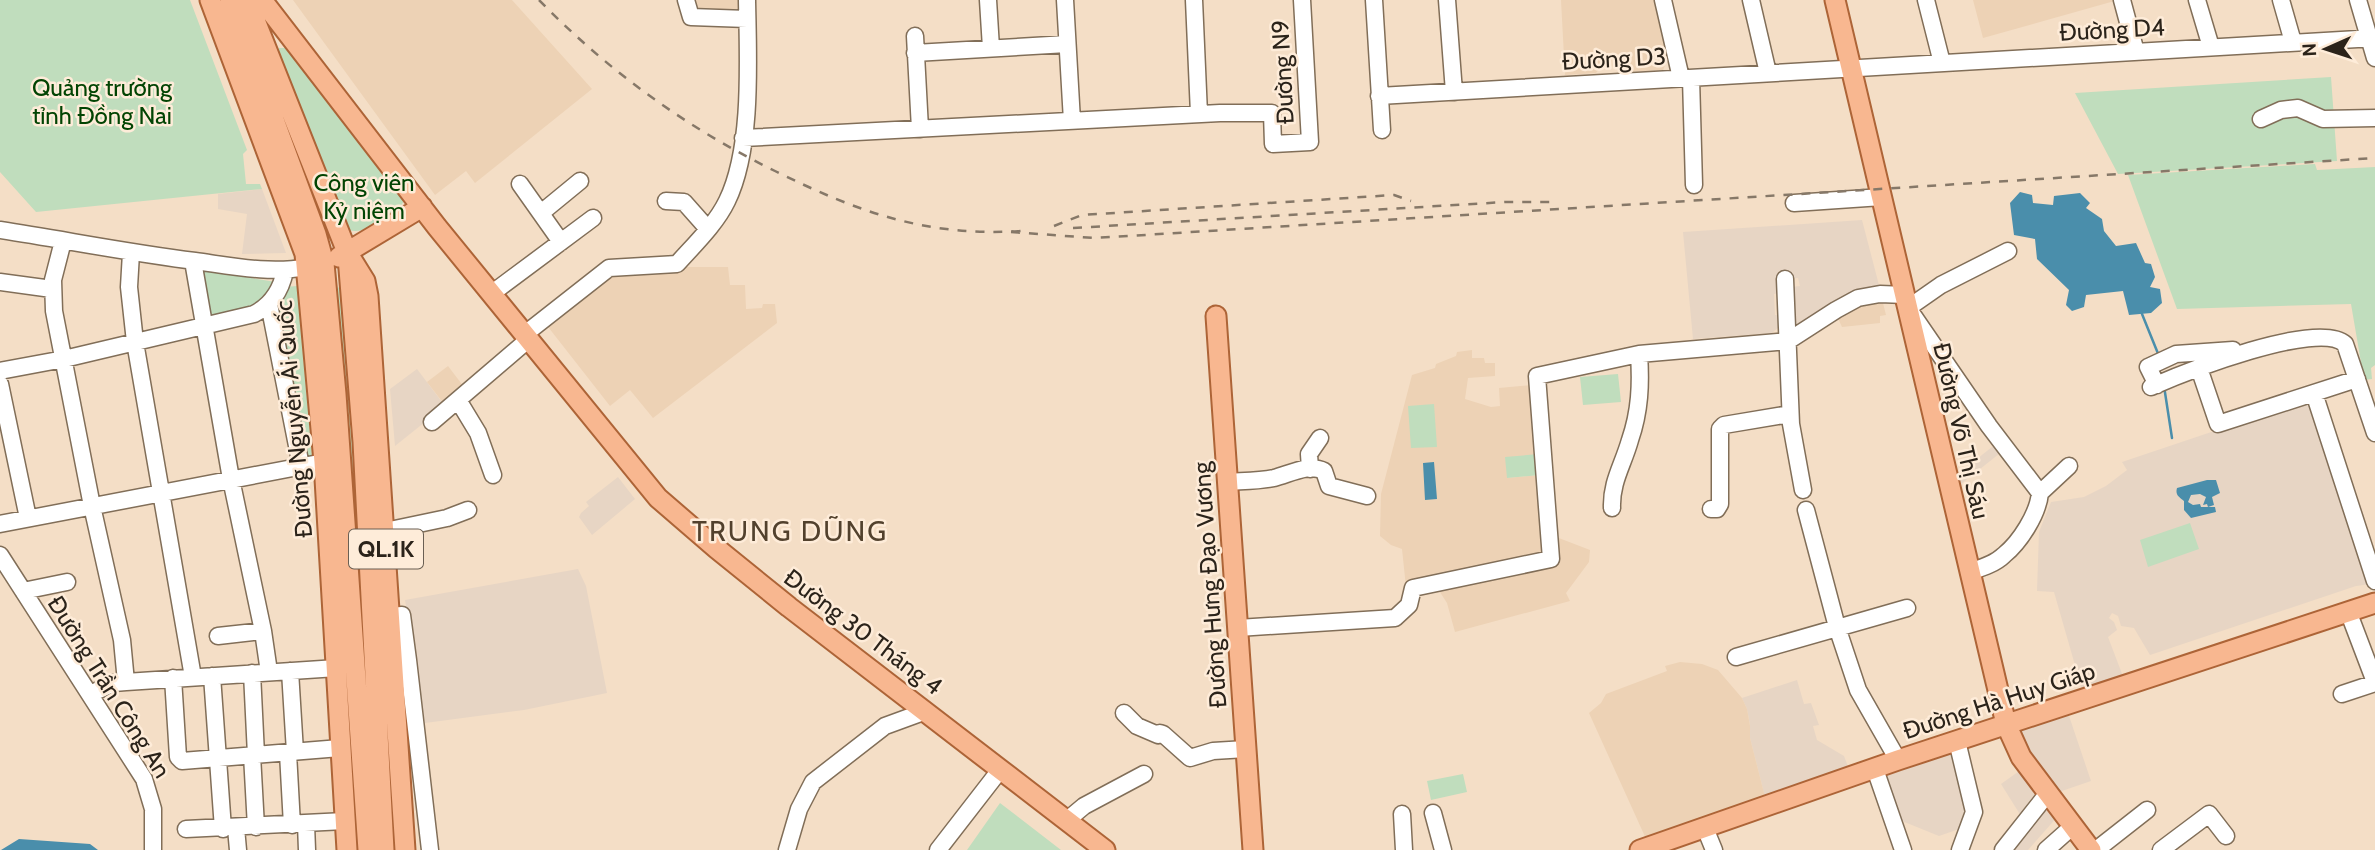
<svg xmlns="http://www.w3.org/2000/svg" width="2375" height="850" font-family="Cabin,sans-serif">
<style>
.commercial{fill:#e7d5c4}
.built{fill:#edd2b5}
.green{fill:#c0ddbd}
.water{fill:#4a8eab}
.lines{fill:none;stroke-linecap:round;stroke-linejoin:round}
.stream{stroke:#4a8eab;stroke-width:2.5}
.minor-casing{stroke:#816e58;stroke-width:19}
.major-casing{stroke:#ad6437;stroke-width:23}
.minor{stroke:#fff;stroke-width:16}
.major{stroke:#f8b790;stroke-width:19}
.rail{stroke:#867868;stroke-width:2.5;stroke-dasharray:9 9;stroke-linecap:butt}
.labels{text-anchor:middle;stroke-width:5;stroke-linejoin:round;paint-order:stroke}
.shield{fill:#feecd9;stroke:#6a5f53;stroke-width:2}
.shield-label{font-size:23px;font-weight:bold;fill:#2b231a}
.street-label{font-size:24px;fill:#2b231a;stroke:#feecd9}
.park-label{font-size:24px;fill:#024403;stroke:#feecd9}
.quarter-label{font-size:28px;letter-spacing:2px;fill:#52412d;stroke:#feecd9}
</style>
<rect width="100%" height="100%" fill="#f4dec6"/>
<path class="commercial" d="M262,189L286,253L242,254L247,214L218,209V194Z
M1862,220L1880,289L1800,330L1794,324L1791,287L1800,286L1798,278L1779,279V293L1774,294L1775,315H1780L1781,325L1772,333L1693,339L1683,232Z
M417,369L445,406L395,446L390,389Z
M2310,399L2371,584L2356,586L2150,655L2134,628L2121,626L2118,616L2112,613L2109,618L2114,622L2117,630L2108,637L2124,679L2083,693L2054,592L2037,591L2039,532L2051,502L2084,497L2106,486L2127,470L2122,462Z
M1997,443L2004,450L1956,488L1953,478Z
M618,477L635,499L592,535L579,517L581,513L589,506L586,502Z
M578,569L586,586L607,693L524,710L425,723L405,600Z
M1797,680L1804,704L1811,703L1819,725L1813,726L1817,740L1844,756L1850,772L1766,801L1750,738V725L1747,709L1742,698Z
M2067,710L2091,781L2056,793L2025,752L2014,728Z
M1955,747L1970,811L1965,827L1939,836L1897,819L1880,773Z
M2022,769L2058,816L2028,850H2012L2026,824L2001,784Z"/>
<path class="built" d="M293,0H512L592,89L475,183L466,171L435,195Z
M696,0H743V15L696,13Z
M1561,0H1655L1668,50L1667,61L1663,70L1627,72L1623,66L1601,67L1596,73L1565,75Z
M1973,0H2118L1983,38Z
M684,267H728L730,285H745L746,309L762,308L763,304H775L777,323L653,418L630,390L610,406L545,323L603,274Z
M1882,299L1886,315L1880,316V323L1842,327L1836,314L1847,306Z
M1472,350V358H1484L1485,363H1495V376L1468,378L1465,399L1491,407L1500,406L1499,388L1531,385L1539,454L1507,478L1540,475L1549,557L1406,587L1402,549L1391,545L1380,536L1381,494L1412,375L1435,368L1436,364L1456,356L1457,352Z
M448,366L464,387L444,404L427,382Z
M1551,535L1590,550L1589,562L1566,593L1570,601L1455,632L1447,603L1436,586L1552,561Z
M1680,662L1702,664L1718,670L1742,698L1747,709L1750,726V738L1766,801L1647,841L1589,713L1601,703L1606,694L1667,671L1665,666Z"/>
<path class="green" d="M0,0H190L247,150L243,154L246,184H260L262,189L36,212L0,172Z
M279,48H285L290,52L401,194L404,200C399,215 364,236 349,230L277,51Z
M2331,77L2337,161L2118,174L2075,93Z
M2315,164L2317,170L2375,167V365L2371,368L2372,379L2364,380L2351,304L2177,309L2128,175Z
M202,270L276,282L266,303L207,321Z
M297,286L312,456L303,458L274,305L284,287Z
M344,287L368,647H360L333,288Z
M1618,374L1621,402L1583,405L1580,377Z
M1434,404L1437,447L1411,448L1408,406Z
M1539,454L1540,475L1507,478L1505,457Z
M2190,523L2199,549L2148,567L2140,540Z
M1463,774L1467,792L1431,800L1427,781Z
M1000,803L1061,850H967Z"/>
<path class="water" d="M2020,192L2032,195L2033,203L2053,205L2054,196L2080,193L2090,203L2086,208L2102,219L2104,231L2116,246L2136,243L2145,263L2151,264L2155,277L2150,287L2160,289L2162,303L2151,313L2129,315L2123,291L2086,295L2084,307L2072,311L2066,305L2069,290L2037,259L2035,239L2014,235L2010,203Z
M1434,462L1437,499L1425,500L1423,463Z
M2207,480H2216L2220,493L2212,497L2214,505L2208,507L2207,504L2203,505L2206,497L2200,494L2191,495L2188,502L2193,505L2200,504L2201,507H2215L2216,512L2191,518L2184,510V501C2179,497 2175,495 2177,488Z
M19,839L90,844L98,850H1Z"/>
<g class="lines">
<path class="stream" d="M2142,314L2159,356
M2164,386L2172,438"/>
<defs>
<path id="minor" d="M686,0L691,17L747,19
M988,0L991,48
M1065,0L1072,121
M1194,0L1199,114
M1374,0L1382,130
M1447,0L1454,92
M1663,0L1681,78
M1751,0L1768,73
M1926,0L1942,63
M2122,0L2136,52
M2197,0L2211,47
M2281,0L2293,42
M2358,0L2375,58
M915,36L920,129
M915,53L1067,44
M1691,78L1694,185
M1379,96L2375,38
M2261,119L2281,110L2298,108L2323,119L2375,118
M743,138L1220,113H1272L1273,144L1310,142L1302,0
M520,184L561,242
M666,201L684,202L707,228
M1794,203L1882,197
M541,213L580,181
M0,230C65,240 130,253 195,261C232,266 270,274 307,267
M63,241L53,280L54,311L92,506L122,640L126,682
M2008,251L1941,285L1908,308L1989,426L2040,493
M131,253L129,287L135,342L193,677
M193,261L231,479L263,631L269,672
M1785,279L1791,424L1803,490
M0,282L52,289
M491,294L593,218
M269,304L301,466
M525,334L609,268L677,264C694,245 716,224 727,201C753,148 748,59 747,0
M2199,368L2218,424L2357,379
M0,371L64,359L254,314C272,305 281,290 285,271
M0,384L28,518
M2157,385L2148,367L2176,354L2233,350
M2151,387C2183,373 2318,319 2345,344L2375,433
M2314,393L2375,581
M458,400L478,433L493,475
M432,422L529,339
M1310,469L1309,454L1320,438
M1228,482C1243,481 1260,481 1274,478C1290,474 1309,463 1324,471L1329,486L1367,496
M1612,508C1611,482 1623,465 1630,440C1640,411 1641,384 1639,354
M1711,509H1717L1720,504V429L1724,425L1790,414
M1806,510L1837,627L1858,690L1898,760
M0,524L324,462
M385,531L447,518L468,510
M0,555L144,779L153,809V850
M1969,572C1981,568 1995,564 2004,555C2020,542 2038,514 2040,493L2069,466
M23,591L67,582
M2348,611L2375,682
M390,616L402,615L408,660
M1238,628L1395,618L1409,605L1413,588L1551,559L1537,376L1639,354L1788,341L1836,310L1858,298L1880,294L1905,295
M218,636L263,631
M1736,657L1907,608
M393,662L408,660L430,850
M290,671L295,752
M252,673L256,755
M212,676L223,829
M173,678L178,757L182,761L340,748
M90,694L114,683L126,682L337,668
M2342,694L2375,683
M1124,713L1137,726L1158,735L1160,733L1163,734L1190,758L1213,751L1246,749
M1957,741L1974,812L1960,850
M288,753L292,825
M252,755L256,827
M1875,769L1903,850
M1433,813L1443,850
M1402,814L1404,850
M1066,821L1084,806L1144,774
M306,824L307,850
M236,828L238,850
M1705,828L1714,850
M186,829L345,821
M787,850L799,809L813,782L885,726L926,711
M938,850L1000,770
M2003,850L2048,793
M2046,850L2073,826
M2096,850L2147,810
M2161,850L2209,814L2226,836"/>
<path id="major" d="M210,0L305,254L324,462L347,850
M230,0L316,234L324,263L336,394L368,850
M247,0L347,252L365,281L368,296L405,850
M262,0L437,227L658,498L716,548L789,607L1105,850
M1835,0L2006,724L2021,757L2091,850
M339,257L422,207
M348,257L363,442L384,850
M1216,316L1253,850
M1640,850L1898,760L2375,603"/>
</defs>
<use href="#minor" class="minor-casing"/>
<use href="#major" class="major-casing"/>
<use href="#minor" class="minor"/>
<use href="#major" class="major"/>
<path class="rail" d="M539,0C608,71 687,128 775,171C858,212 926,237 1021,231
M1054,226L1082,215L1394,195L1411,201
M1073,228L1505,202H1552
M1011,232L1094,238L1128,236L2375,158"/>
</g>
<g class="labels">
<rect class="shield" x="349" y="529.5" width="74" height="39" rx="5"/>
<g class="shield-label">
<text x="386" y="557">QL.1K</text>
</g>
<g class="street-label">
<text transform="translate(2112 30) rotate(-3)" y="8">Đường D4</text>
<text transform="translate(1614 59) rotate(-3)" y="8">Đường D3</text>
<text transform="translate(1283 72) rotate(-93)" y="8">Đường N9</text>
<text transform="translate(294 419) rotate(-95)" y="8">Đường Nguyễn Ái Quốc</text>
<text transform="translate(1961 431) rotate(77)" y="8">Đường Võ Thị Sáu</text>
<text transform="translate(1210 585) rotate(-94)" y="8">Đường Hưng Đạo Vương</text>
<text transform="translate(863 632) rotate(37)" y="8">Đường 30 Tháng 4</text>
<text transform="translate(109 687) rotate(58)" y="8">Đường Trần Công An</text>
<text transform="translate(1999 701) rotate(-18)" y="8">Đường Hà Huy Giáp</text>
</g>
<g class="park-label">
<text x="102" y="96">Quảng trường<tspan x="102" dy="28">tỉnh Đồng Nai</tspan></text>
<text x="364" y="191">Công viên<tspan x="364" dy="28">Kỷ niệm</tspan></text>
</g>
<g class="quarter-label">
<text x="790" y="541">TRUNG DŨNG</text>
</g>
</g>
<g transform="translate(2326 49) rotate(267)" stroke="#feecd9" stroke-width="5" paint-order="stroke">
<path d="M0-5L12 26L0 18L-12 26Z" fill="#2b231a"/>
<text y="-10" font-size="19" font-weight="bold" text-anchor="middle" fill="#2b231a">N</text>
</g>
</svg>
